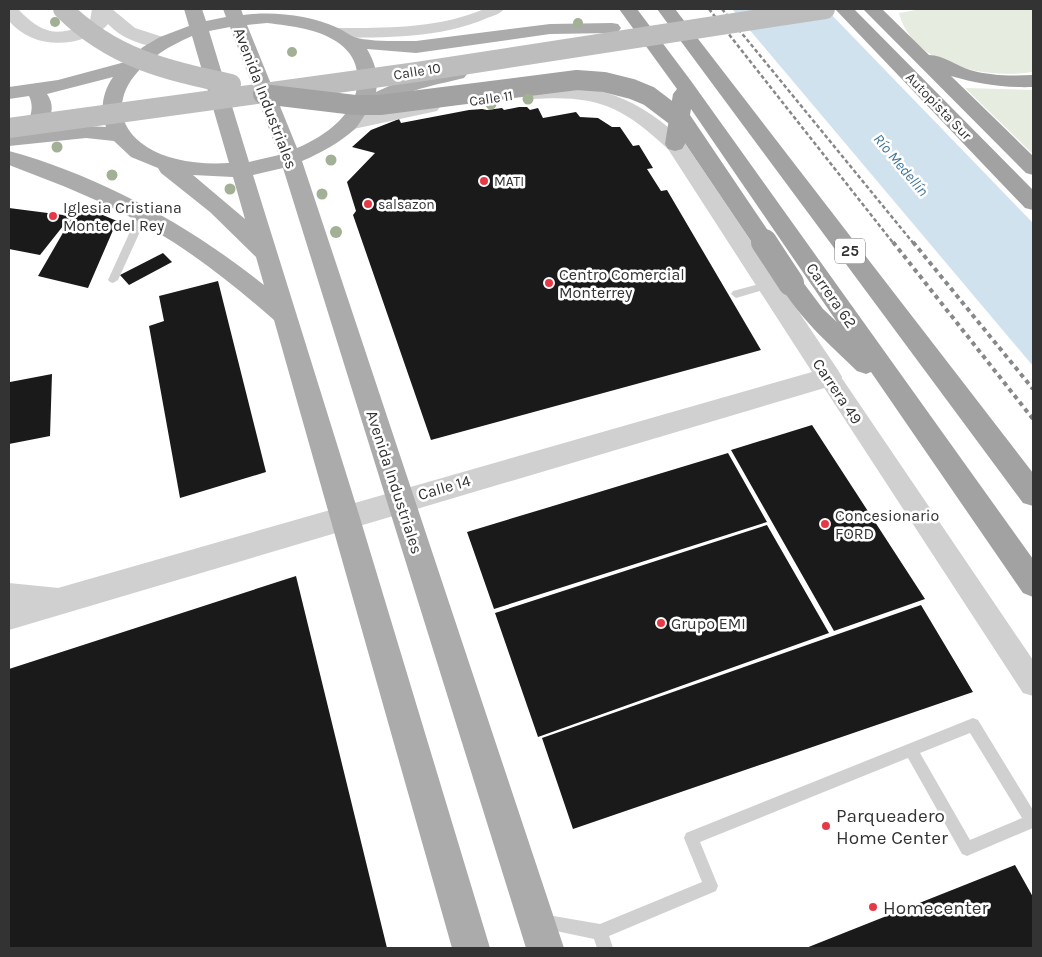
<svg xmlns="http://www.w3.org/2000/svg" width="1042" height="957" font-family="Karla,sans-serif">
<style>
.green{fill:#e6ecdf}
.water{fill:#cfe2ee}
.building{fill:#1a1a1a}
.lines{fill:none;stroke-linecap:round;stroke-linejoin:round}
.service{fill:#d0d0d0;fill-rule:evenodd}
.minor{fill:#d0d0d0;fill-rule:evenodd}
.tertiary{fill:#d0d0d0;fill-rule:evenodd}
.primary{fill:#ababab;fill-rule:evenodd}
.trunk{fill:#a2a2a2;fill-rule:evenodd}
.rail-far1{stroke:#888;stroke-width:2.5;stroke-dasharray:4 2.5;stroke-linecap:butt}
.rail{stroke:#888;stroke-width:4;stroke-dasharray:4.5 4;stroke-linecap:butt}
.secondary-bridge{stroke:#bdbdbd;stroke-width:20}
.trunk-bridge-far1{stroke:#a2a2a2;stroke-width:20}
.trunk-bridge{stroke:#a2a2a2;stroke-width:26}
.tree{fill:#a2b095}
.poi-dot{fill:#e63946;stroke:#fff;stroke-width:2}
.labels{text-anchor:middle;stroke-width:5;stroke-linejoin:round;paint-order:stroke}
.far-street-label{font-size:14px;fill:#333;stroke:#fff}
.far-poi-label{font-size:14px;fill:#333;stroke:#fff;text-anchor:start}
.far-water-label{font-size:15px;font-style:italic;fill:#3f7597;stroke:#fff}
.shield{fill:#fff;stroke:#707070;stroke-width:1}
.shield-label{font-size:15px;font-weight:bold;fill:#333}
.street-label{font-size:16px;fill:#333;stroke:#fff}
.poi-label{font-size:16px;fill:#333;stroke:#fff;text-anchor:start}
.near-poi-label{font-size:19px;fill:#333;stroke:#fff;text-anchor:start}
</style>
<rect width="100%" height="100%" fill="#fff"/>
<path class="green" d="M922,9H1033V72C987,79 912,66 899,13Z
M965,88L1033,90V154Z"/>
<path class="water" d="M732,9H826L1033,223V366Z"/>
<path class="building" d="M519,107H527L530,110L538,108L543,118L576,112L580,117L598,118L612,127H620L633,146L639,145L653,168L647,169L661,191L667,190L761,350L431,440L353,215L356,211L347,182L375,153L352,147L371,130L399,119L401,123L469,110L482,109L487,110L502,108L504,110Z
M79,205L117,221L88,288L38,276Z
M9,208L71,216L40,255L9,249Z
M163,253L172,262L129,285L120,275Z
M218,281L266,472L180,498L149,326L164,321L159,296Z
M52,374L50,436L9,444L10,382Z
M812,425L925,599L834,631L731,450Z
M728,453L767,522L494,609L467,532Z
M767,525L829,633L538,737L495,613Z
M296,576L387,948H9V669Z
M921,605L973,692L573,829L542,738Z
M1015,865L1033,897V948H806Z"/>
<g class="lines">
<path class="service" d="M143,211L148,214L118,280L113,283L110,282L108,280L138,214Z
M767,282L772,286L770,288L736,298L731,294L733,291Z
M973,718L978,720L1033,810V828L967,856L962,854L908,758L700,842L718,886L716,891L609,936L613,948H597L594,939L537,927L534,922L537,917L542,914L600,924L702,882L684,838L686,833ZM970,733L1022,818L970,840L920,753Z"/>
<path class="minor" d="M484,9H504C500,14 493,16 487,18C440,39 385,37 335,38L329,36L327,33L329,30L335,28C385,28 437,29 484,9Z
M829,368L837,371L1033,660V696L1023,693L821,383L818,377L821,371Z
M9,583L59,588L68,591L72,600L68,609L59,612L9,607Z"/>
<path class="tertiary" d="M9,9H18C41,34 60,39 90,21L92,9H112L135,28L169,39L171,43L169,47C156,50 134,42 123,36C118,33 112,28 108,24C103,30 95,34 88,37C60,48 29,44 9,21Z
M555,86C610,87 642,103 682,139L838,370L842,377L838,384L9,630V602L812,372L668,149C621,105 596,95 532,99L525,97L522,93L525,89Z
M430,101L437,103L440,107L437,111L349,130L342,128L339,124L342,120L349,118Z"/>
<path class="primary" d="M184,9H202L206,21L226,17L223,9H241L243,15C274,11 309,15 338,28C343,30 349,35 354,37C369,42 400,41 416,41L550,24L612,23L618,24L621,28L618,32L612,33L550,34L416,53L367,49C375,63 379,76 376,92C398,82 441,64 464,70L467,74L464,78C431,86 398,92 369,111C363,115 360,124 355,129C339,143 321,153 302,161L564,948H526L283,168L253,175L360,518L490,948H452L274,320C236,287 198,256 155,231C109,203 59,184 9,165V151C101,176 190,226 264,285L256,257L210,212L161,173L158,168L131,157L114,141L86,138L9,146V134C26,132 37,112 29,96L9,99V87L58,80L125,62L143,47L160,37L189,26ZM267,23C292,26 320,29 340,44C350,52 356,61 357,73C362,110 328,135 297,148L247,25ZM230,27L279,155L249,162L209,31ZM192,36L229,163C115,170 76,86 192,36ZM113,77C102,93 100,110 106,127L86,126L42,130C51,118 56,107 47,94ZM193,175L233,177L245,219Z"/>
<path class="trunk" d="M619,9H637L691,81L1033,559V597L1023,593L871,372L866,374L857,371C828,343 799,318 779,283L783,277L791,274L799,277L823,309L837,322L691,109L685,144L682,149L675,151L668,149L665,144L673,94L677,89Z
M657,9H675L1033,473V506L1023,503Z
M835,9H854L1033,190V210L1025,208Z
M863,9H882L929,55C943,55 957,66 970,70C991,76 1012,76 1033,75V87C1005,88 978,84 951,76L1033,156V175L1026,173Z"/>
<path class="rail-far1" d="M709,9L894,244
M722,9L914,244"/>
<path class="rail" d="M893,242L1033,419
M913,242L1033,389"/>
<path class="secondary-bridge" d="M63,9C112,58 165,70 231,84
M9,128L417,72L825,9"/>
<path class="trunk-bridge-far1" d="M263,94L355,105H380L577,80L604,82L632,89L649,96L682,121L765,244"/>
<path class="trunk-bridge" d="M764,242L791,283"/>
</g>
<g class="tree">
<circle cx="55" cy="22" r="5"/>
<circle cx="578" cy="23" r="5"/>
<circle cx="292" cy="52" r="5"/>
<circle cx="528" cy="99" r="5.5"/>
<circle cx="491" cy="104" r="5.5"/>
<circle cx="57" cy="147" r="5.5"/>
<circle cx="331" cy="160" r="5.5"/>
<circle cx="112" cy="175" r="5.5"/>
<circle cx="230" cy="189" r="5.5"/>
<circle cx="322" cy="194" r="5.5"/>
<circle cx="336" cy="232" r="6"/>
</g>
<g class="poi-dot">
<circle cx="484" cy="181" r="5"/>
<circle cx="368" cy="204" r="5"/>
<circle cx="53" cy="216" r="5"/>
<circle cx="549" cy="283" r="5"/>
<circle cx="825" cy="524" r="5"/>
<circle cx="661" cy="623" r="5"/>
<circle cx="826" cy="826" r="5"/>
<circle cx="873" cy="907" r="5"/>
</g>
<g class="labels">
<g class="far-street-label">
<text transform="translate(417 71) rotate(-9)" y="5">Calle 10</text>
<text transform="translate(491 98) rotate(-8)" y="5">Calle 11</text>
<text transform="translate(939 106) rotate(46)" y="5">Autopista Sur</text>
</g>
<g class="far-poi-label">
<text x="494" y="186">MATI</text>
<text x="378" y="209">salsazon</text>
</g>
<g class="far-water-label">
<text transform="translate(901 165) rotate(50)" y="5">Río Medellín</text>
</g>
<rect class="shield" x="835" y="238.5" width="30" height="25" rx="4"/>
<g class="shield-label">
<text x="850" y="256">25</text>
</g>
<g class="street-label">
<text transform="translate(266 98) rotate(69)" y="6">Avenida Industriales</text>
<text transform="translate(832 295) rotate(55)" y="6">Carrera 62</text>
<text transform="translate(838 391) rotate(56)" y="6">Carrera 49</text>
<text transform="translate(395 482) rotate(72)" y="6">Avenida Industriales</text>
<text transform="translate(444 487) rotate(-16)" y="6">Calle 14</text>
</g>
<g class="poi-label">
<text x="63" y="213">Iglesia Cristiana<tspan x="63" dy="18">Monte del Rey</tspan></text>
<text x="559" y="280">Centro Comercial<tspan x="559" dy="18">Monterrey</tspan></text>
<text x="835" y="521">Concesionario<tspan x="835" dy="18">FORD</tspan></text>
<text x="671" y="629">Grupo EMI</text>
</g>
<g class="near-poi-label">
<text x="836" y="822">Parqueadero<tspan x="836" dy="22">Home Center</tspan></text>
<text x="883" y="914">Homecenter</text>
</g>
</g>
<rect width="1042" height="957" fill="none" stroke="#333333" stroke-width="20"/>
</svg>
